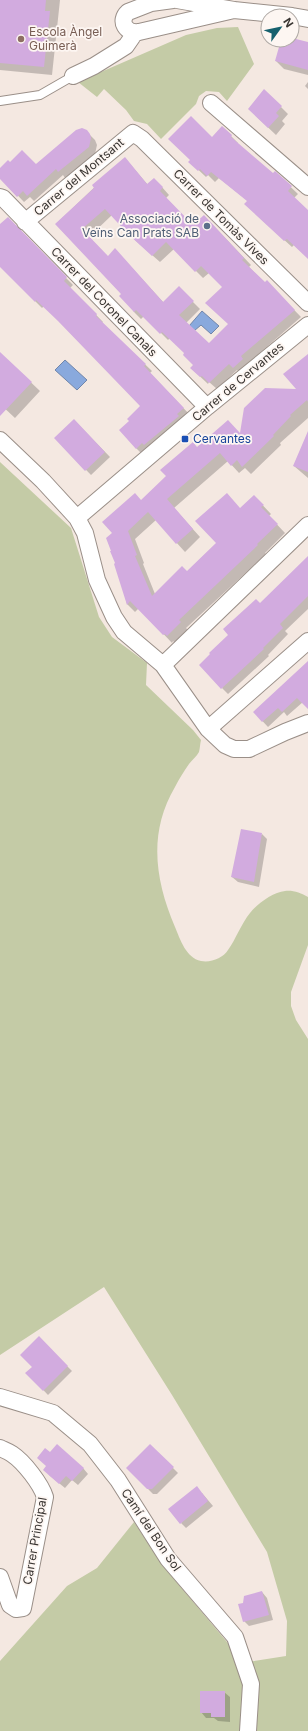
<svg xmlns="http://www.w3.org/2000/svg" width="308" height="1731" font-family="Inter,sans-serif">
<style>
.green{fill:#c4cba6}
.water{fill:#89a9dd;stroke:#7186aa}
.shadow{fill:#0003;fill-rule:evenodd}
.building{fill:#d2abdf;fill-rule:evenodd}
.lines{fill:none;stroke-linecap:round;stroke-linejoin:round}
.lane-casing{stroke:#9a8f88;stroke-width:10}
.street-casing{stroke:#9a8f88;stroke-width:18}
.lane{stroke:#fff;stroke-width:8}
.street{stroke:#fff;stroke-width:16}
.education-dot{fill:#8d6e63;stroke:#fdf6f2;stroke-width:1.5}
.service-dot{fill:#5c6f8a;stroke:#fdf6f2;stroke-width:1.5}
.transit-dot{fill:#1a4fb4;stroke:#fdf6f2;stroke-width:1.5}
.labels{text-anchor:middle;stroke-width:3.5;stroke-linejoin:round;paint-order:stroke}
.education-label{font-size:12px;fill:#785e54;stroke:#fdf6f2;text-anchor:start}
.street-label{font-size:12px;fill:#393532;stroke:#fdf6f2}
.service-label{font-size:12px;fill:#4e5e75;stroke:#fdf6f2;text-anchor:end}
.transit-label{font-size:12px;fill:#164399;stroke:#fdf6f2;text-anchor:start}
</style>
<rect width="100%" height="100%" fill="#f4e8e1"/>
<path class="green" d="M238,27L254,64L227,101L219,92L206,91L199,96L196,104L161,139L147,124L134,121L126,110L104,89L97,97L78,82L186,35L217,28Z
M0,462L71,528L99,617L112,637L147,663L146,685L193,730L201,740C200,744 200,748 199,752C197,756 192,760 189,764C184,771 179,779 175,787C148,833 155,880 175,927C180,939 186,958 201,961C211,963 223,958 228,950C236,939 241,924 250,913C257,904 273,892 285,891C293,890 301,893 308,897V945L291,992V1006L296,1020L308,1039V1731H0V1661L67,1586L97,1568L134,1522L163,1566L227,1642L241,1663L286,1656L287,1621L267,1552L172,1395L104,1287L0,1355Z"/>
<path class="water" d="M202,311L219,326L211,334L201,325L194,331L189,326Z
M65,360L87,380L77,390L55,370Z"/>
<path class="shadow" d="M0,0H60L52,75L0,70Z
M292,39L308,43V75L284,69L276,61L282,40H292Z
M308,82V89L305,86Z
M281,107L288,114L282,121L285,124L276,135L257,117Z
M222,127L238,143L237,144L273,174L275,172L298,194L294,198L308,211V258L294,245L292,247L261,219L248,201L219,178L215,182L208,175L206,177L190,162Z
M85,130L95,140L97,145L95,154L65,178L63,175L34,201L30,197L24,202L0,177V172L35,165Z
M125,158L148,185L161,186L169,195L166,198L193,226L211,223L251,265L249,267L265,283L267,282L301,317L247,364L249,366L241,374L237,370L217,389L209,382L208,384L191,368L194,365L186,354L170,338L168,340L144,316L141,319L134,312L122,294L56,224ZM112,215L136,241L160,262L174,249L203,278L209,273L223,287L229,324L209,345L186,323L200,309L179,288L164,303L122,257H108L89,237Z
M8,219L73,285L70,288L103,322L102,323L152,371L150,373L190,415L143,455L136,448L131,421L142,406L44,306L42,308L0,266V226Z
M0,353L40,391L15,418L0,404Z
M308,357V418L280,443L281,445L251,474L245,468L239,473L228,461L174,508L200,537L185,552L156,520L135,539L144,563L143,564L155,594L187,572L217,543L240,509L254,496L271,514L269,516L285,533L265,553L266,554L186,628L189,631L176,644L173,641L172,643L139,608L135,612L127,604L117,564L108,538L141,501L198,448L241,435L299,390Z
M74,420L110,457L91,475L55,438Z
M308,434V478L294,466Z
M308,558V609L285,631L288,634L268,655L269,656L228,694L222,688L260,604Z
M308,663V707L303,702L287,716L284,712L268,727L254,712Z
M262,834L267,839L259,887L238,882L232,877Z
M39,1338L72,1371L48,1395L27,1373L33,1367Z
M150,1445L178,1473L157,1494H153L127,1468Z
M50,1453L83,1468L88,1474L78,1485L72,1480L65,1488L49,1475L47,1466Z
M202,1493L213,1506L186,1528L181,1523Z
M262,1592L267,1598L273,1620L249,1626L244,1621V1604Z
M224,1692L230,1697V1722L218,1721L214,1718H206L201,1712Z"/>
<path class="building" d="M0,0H46L45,11H50L44,67L0,63Z
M292,38L308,42V70L275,61L281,40H292Z
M264,89L282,106L276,113L279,116L268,128L248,109Z
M191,116L212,137L222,126L232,135L231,137L273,173L275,171L292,186L288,191L308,210V259L287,239L284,241L244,204L247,201L211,172L207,176L200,169L198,171L188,162L190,160L168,139Z
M82,128L87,130L90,134L91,138L89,147L58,172L56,169L27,196L23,191L17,197L0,179V168L8,160L10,162L22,150L36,164L76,130Z
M125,157L147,184L154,178L163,187L160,191L193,225L204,215L244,258L242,260L265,282L267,280L295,310L241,356L243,359L233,368L229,364L209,383L202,376L200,377L190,368L193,365L183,355L184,353L162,332L160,334L136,310L134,312L119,296L121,294L55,224L94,188L92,185ZM105,209L128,234L152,256L166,242L195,272L201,266L222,287L205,303L228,324L209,343L179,315L194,301L179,286L163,302L115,248L108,256L82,229Z
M8,217L67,277L64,281L97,314L96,316L146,364L144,366L184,408L177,414L179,416L144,445L142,443L136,449L119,430L129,421L127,419L140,406L58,321L36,300L35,302L0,267V224Z
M0,352L32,382L0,416Z
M308,354V402L307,400L290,415L291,416L273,435L274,436L242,467L237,460L231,466L220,453L167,499L193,529L176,544L148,512L128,531L137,555L135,556L152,596L182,566L187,571L216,543L195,521L227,493L240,508L254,495L264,505L261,507L278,524L257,544L258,545L179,620L181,622L167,636L165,634L163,635L130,601L127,605L114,564L115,563L110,551H111L106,538L112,533L102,522L135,493L141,500L166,476L160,470L193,442L197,447L228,420L240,433L244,408L265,388L296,389L283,374Z
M74,419L105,452L85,471L54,438Z
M308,431V472L293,466Z
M308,556V596L280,624L283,628L263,648L264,649L221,689L199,665L210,654L209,653L228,635L223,629L256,599L260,603Z
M308,661V709L297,698L282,712L278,708L262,722L253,712Z
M241,829L262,833L254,882L231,877Z
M39,1336L68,1366L43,1391L25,1373L32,1367L20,1355Z
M57,1444L84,1468L72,1481L66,1476L59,1484L43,1470L46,1466L37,1458L45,1448L50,1452Z
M150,1444L174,1467L152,1489H147L126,1468Z
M197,1486L208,1501L180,1524L168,1509Z
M262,1591L269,1615L243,1622L238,1604L243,1603L244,1596Z
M200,1691H225V1717H211V1713H200Z"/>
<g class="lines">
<defs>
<path id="lane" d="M0,101L40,95L73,76"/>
<path id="street" d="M173,0L151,3L128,12C118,21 126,34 139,32L234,10L177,0
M234,10L292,16
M292,16L308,19
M73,76L94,66L126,46L135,33
M211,103L308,187
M0,197L3,198L207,407
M25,222L133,133L142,139L308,303
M0,440L43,481L77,518L85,533L97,580L114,617L124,632L163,665L208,729L225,745L234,749H249L285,732L308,723
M77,518L207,407L308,325
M163,665L308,525
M208,729L308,641
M0,1397L53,1413L90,1444L118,1480L168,1559L235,1637L251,1684L248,1731
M0,1448C4,1450 8,1451 12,1454C24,1462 41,1484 45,1497L23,1608L16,1609L10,1605L0,1577"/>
</defs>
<use href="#lane" class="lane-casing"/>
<use href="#street" class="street-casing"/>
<use href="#lane" class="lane"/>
<use href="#street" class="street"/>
</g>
<circle class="education-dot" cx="21" cy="39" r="4"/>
<circle class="service-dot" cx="207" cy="226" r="4"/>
<rect class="transit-dot" x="181" y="435" width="8" height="8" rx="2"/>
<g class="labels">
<g class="education-label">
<text x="29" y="36">Escola Àngel<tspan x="29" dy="14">Guimerà</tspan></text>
</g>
<g class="street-label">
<text transform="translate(79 177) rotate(-40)" y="4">Carrer del Montsant</text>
<text transform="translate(221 217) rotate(45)" y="4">Carrer de Tomàs Vives</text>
<text transform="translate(104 302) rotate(46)" y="4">Carrer del Coronel Canals</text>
<text transform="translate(238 382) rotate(-40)" y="4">Carrer de Cervantes</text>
<text transform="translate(151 1530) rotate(56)" y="4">Camí del Bon Sol</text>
<text transform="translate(35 1541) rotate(-80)" y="4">Carrer Principal</text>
</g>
<g class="service-label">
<text x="199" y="223">Associació de<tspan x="199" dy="14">Veïns Can Prats SAB</tspan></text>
</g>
<g class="transit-label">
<text x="193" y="443">Cervantes</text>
</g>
</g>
<g transform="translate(280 28) rotate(57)"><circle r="19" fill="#fdf6f2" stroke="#afa9a5"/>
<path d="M0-3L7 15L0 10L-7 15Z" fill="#16616e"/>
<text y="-6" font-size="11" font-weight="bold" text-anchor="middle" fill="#393532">N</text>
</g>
</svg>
